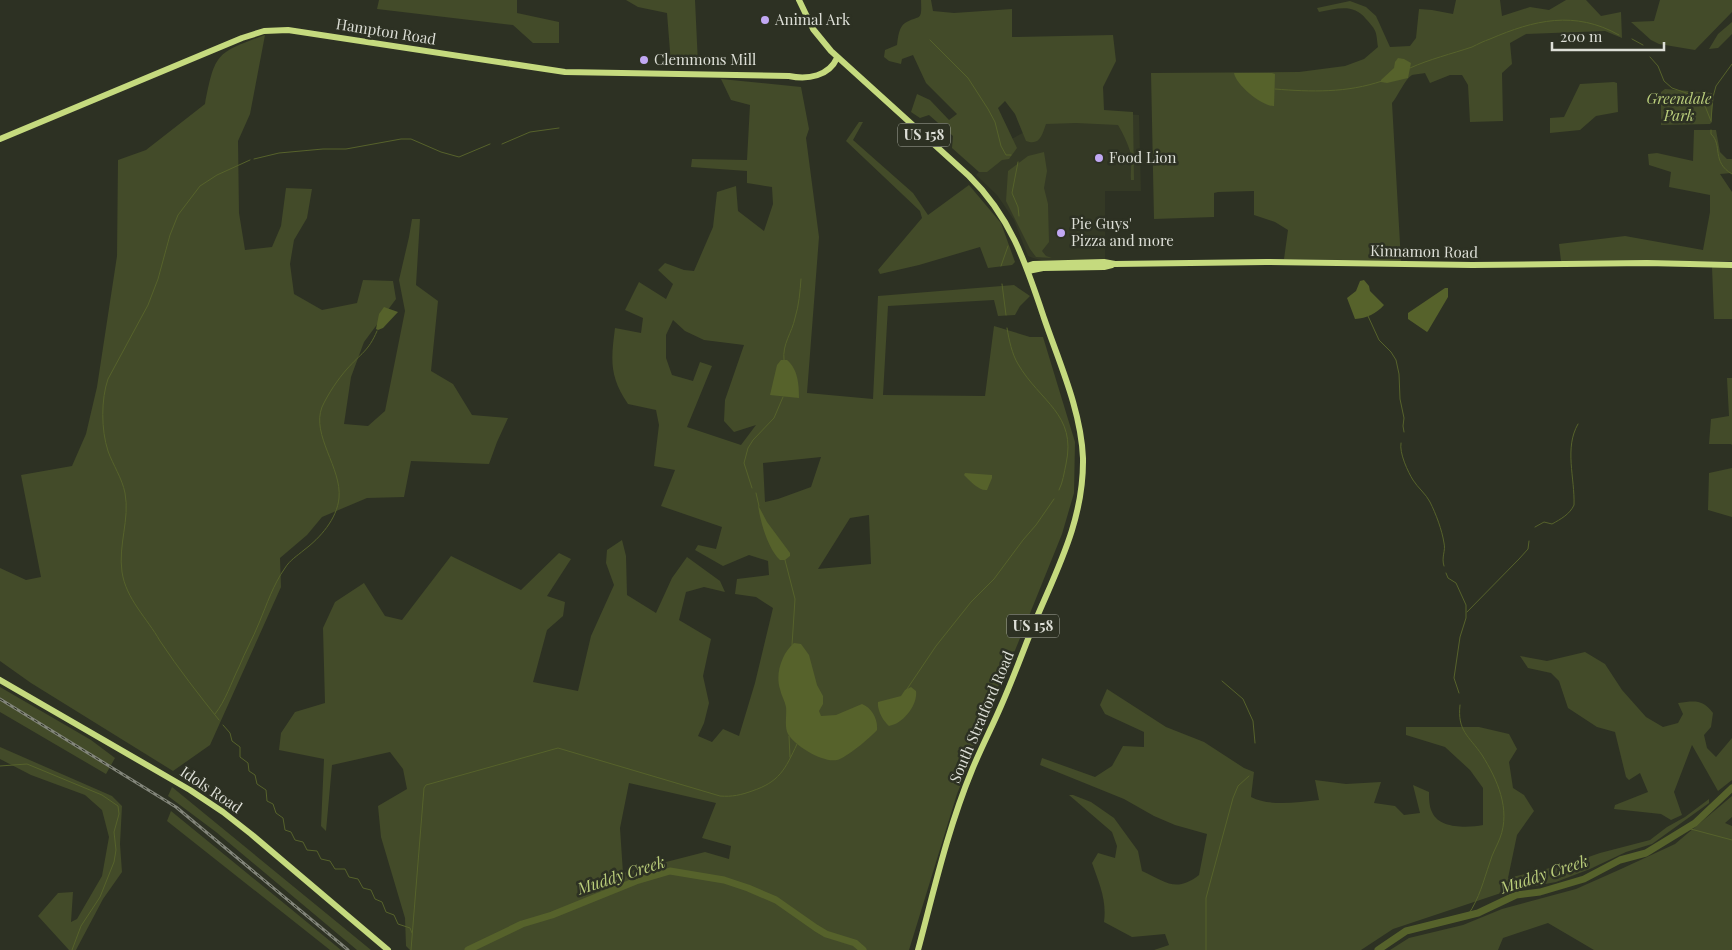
<svg xmlns="http://www.w3.org/2000/svg" width="1732" height="950" font-family="'Playfair Display',serif">
<style>
.built{fill:#343925}
.green{fill:#434b29;fill-rule:evenodd}
.water{fill:#56622b}
.lines{fill:none;stroke-linecap:round;stroke-linejoin:round}
.stream{stroke:#56622b;stroke-width:1}
.river{stroke:#56622b;stroke-width:7}
.major{stroke:#c5da7e;stroke-width:6}
.rail-casing{stroke:#82857a;stroke-width:3}
.rail{stroke:#2d3123;stroke-width:1;stroke-dasharray:4;stroke-linecap:butt}
.poi-dot{fill:#c1a8f3;stroke:#2d3123;stroke-width:2}
.labels{text-anchor:middle;stroke-width:5;stroke-linejoin:round;paint-order:stroke}
.shield{fill:#2d3123;stroke:#a8aba1;stroke-width:1}
.shield-label{font-size:14px;font-weight:bold;fill:#dddfd7}
.poi-label{font-size:15px;fill:#dddfd7;stroke:#2d3123;text-anchor:start}
.street-label{font-size:15px;fill:#dddfd7;stroke:#2d3123}
.park-label{font-size:15px;font-style:italic;fill:#bbcf7c;stroke:#2d3123}
.water-label{font-size:16px;font-style:italic;fill:#bacd7a;stroke:#2d3123}
</style>
<rect width="100%" height="100%" fill="#2d3123"/>
<path class="built" d="M1097,112L1139,115L1141,191H1105V260H1041L1033,258L1028,256L1014,220L997,195L976,175L1006,142L1041,123Z"/>
<path class="green" d="M379,0H517V13L559,22V43H533L513,25L377,9Z
M626,0H695L698,64H671L667,13L638,7Z
M921,0H931L933,11L954,13L1012,9V37L1113,35L1116,61L1103,87L1104,110L1133,112L1134,180H1131C1130,171 1133,159 1130,151C1127,142 1123,133 1118,125L1076,123L1046,124C1042,135 1040,146 1026,141L1015,114L1005,101L998,108L1017,148L1009,159L1002,160L987,172H979L952,148L953,136L929,115L920,118L911,112L917,94L930,100L949,120L957,114L926,83L913,55L902,59L901,64L889,61L884,57L885,50L897,45C898,37 899,27 905,23C920,14 922,23 921,0Z
M1456,0H1500L1502,16L1530,7L1549,10L1566,0H1586L1601,16L1621,12L1622,38L1605,31L1526,34L1510,43L1512,64L1502,73L1503,121L1470,122L1468,85L1462,75H1450L1430,83L1425,73C1422,74 1415,74 1412,75C1405,79 1398,96 1392,103L1401,261L1284,259L1288,230L1275,222L1254,215V191L1218,192L1214,193V217L1154,219L1151,73L1299,72L1345,66L1364,59L1378,47C1376,31 1377,31 1366,19C1353,3 1337,9 1319,12L1317,8L1350,1L1366,7L1376,16L1390,47L1410,46L1416,38L1419,9L1432,10L1453,14Z
M1660,0H1732V12L1695,50L1659,44L1651,40L1631,22L1654,21Z
M1732,22V34L1718,48L1709,49L1718,34Z
M265,35L250,114L238,141L239,213L245,250L272,247L281,226L286,188L312,189L307,218L294,240L290,264L294,294L322,310L357,303L363,280L393,281L396,299L364,342L351,377L344,424L368,426L385,411L405,311L399,280L409,237L412,219H420L416,285L438,301L431,371L453,384L472,415L508,418L497,442L489,464L411,461L404,497L367,498L322,517L307,535L280,558L281,587L210,745L173,771L31,683L0,661V568L26,580L41,577L21,475L72,466L86,434L97,387L117,256L118,160L146,150L205,104C215,53 216,53 265,35Z
M721,79L801,87L809,129L806,138L819,237L807,393L873,399L878,296L1014,285L1030,296L1020,306L1015,315L998,316L994,300L888,306L883,395L985,396L994,326L1030,337H1043L1075,442L1074,493L1062,534L957,794L909,950H410L406,946L405,918L381,837L378,806L407,789L403,769L390,752L332,765L326,831L321,826L324,759L279,750L281,733L295,712L325,703L323,628L335,602L364,583L385,616L402,620L451,556L521,590L559,553L571,559L547,596L565,602L563,616L547,630L533,682L578,691L591,636L614,585L606,563L607,550L622,540L626,556L627,595L656,613L672,578L687,557L720,581L725,592L704,587L686,592L679,620L711,639L703,676L709,703L704,723L698,736L712,742L723,729L739,736L755,683L773,608L756,597L735,594L737,579L769,575L768,561L749,555L723,566L695,550L698,545L716,549L722,527L661,506L675,470L654,466L659,425L656,410L628,404C609,376 611,360 615,328L641,333L643,318L625,310L639,282L666,299L673,284L658,270L665,263L684,270L694,271L713,227L717,192L736,186L738,211L764,231L773,204L772,187L747,183V171L691,167L692,159L747,160L750,105L731,100ZM673,320L685,331L704,340L744,345L725,400L724,421L734,432L756,425L741,445L687,427L712,366L700,362L693,381L672,375L666,358V335ZM821,457L811,487L778,499L765,502L763,463ZM869,515L871,564L818,569L850,518ZM629,783L716,803L702,838L731,846L729,859L705,852L623,873L620,828Z
M1614,82L1617,83L1618,112L1596,116L1580,130L1550,133V118L1564,117L1580,84Z
M1665,89L1712,93V122L1710,124L1661,125V92Z
M859,122H863L853,140L913,193L928,215L969,185L1001,223L1015,262L1012,265L988,268L980,247L919,265L880,274L878,270L922,218L920,211L846,141Z
M1694,130H1716L1720,152L1727,159H1732V173L1720,174L1732,192V261H1561L1559,244L1625,236L1703,250L1710,212V195L1669,187L1671,172L1649,165L1648,154L1657,153L1693,161Z
M1044,152L1047,171L1044,188L1048,204L1049,242L1042,251L1046,256L1052,258L1036,257L1030,249L1006,201L1008,171L1028,156Z
M1712,267H1732V319H1714Z
M1727,378H1732V445L1731,444H1709L1711,419L1729,416Z
M1732,468V517L1708,510L1709,473Z
M1585,652L1605,664L1622,690L1646,717L1663,727L1678,723L1683,714L1678,703C1695,701 1702,699 1713,713L1711,727L1704,735L1707,748L1716,757L1732,738V780L1718,791L1692,745L1674,792L1682,815L1671,820L1661,814L1614,809L1615,805L1648,792L1640,773L1629,780L1626,777L1615,732L1597,727L1568,708L1559,681L1551,673L1528,668L1520,656L1547,661Z
M0,687L91,740L115,758L106,774L0,712Z
M1107,689L1166,727L1204,742L1244,768L1254,772L1251,797C1271,807 1297,802 1319,800L1315,780L1346,784L1381,782L1374,803L1395,806L1404,815L1420,813L1413,785L1429,792C1429,798 1429,806 1432,812C1439,829 1468,828 1483,825V788L1470,770L1445,747L1406,735V727H1479L1509,734L1517,749L1509,762L1513,788L1524,795L1534,811L1517,835L1508,878L1571,863L1600,853L1650,840L1667,827L1685,817L1709,799V803L1652,844L1626,852L1590,869L1556,882L1507,891L1393,929L1361,950H1154L1169,945L1165,934L1132,937L1104,922C1107,900 1099,883 1092,863L1098,853L1115,858L1117,846L1112,832L1069,795H1073L1091,802L1114,818L1138,851L1142,871C1166,882 1176,893 1199,875L1207,834L1175,825L1154,816L1124,799L1040,765L1042,758L1095,777L1112,766L1123,746L1144,747V732L1105,714L1100,705Z
M0,747L112,796L122,806L120,844L122,872L103,899L76,950H69L38,916L58,893L73,892L71,922L77,919L102,876L109,837L102,810L85,795L31,775L0,759Z
M172,787L371,950H357L216,832L168,796Z
M1732,796V817L1725,823L1732,826V950H1594L1548,923L1503,938L1498,950H1390L1409,938L1463,925L1502,909L1576,889L1621,869L1675,844Z
M171,811L341,950H330L167,821Z"/>
<path class="water" d="M1398,58L1404,59L1411,63L1408,78L1387,83L1381,82V80L1394,68L1395,62Z
M1234,73H1272L1275,74L1274,106C1263,107 1236,85 1234,73Z
M1364,280L1369,286L1370,291L1384,305C1376,314 1367,318 1355,319L1347,298L1356,291L1360,281Z
M1445,288H1448V297L1428,331L1427,332L1408,319V313Z
M384,307L398,312L383,328L378,330L376,329L379,314Z
M781,360H787C798,369 799,385 799,398L770,395L777,365Z
M965,473L992,475V478L987,490C979,491 970,481 964,475Z
M758,505L767,522L790,553V556L785,560H780C768,549 760,521 758,505Z
M794,643L801,644L809,655L817,685L823,696V704L819,711L821,716L836,715L862,704C872,708 878,719 877,730C870,738 846,758 837,760C823,763 795,746 788,734C784,726 787,715 786,707C785,701 781,695 780,689C775,674 782,653 794,643Z
M911,687L916,691C918,705 903,724 889,726C883,721 877,710 878,702L901,696L905,690Z"/>
<g class="lines">
<path class="stream" d="M1632,39L1643,45
M930,40L968,78L988,109L995,122L1001,146L1006,155H1011
M1650,57L1658,66L1664,81L1672,88L1695,96L1703,101L1711,121
M1410,68C1430,59 1451,54 1472,47C1478,44 1484,41 1490,39C1534,20 1575,10 1619,35
M1275,89C1311,92 1347,93 1382,81
M1711,120L1713,97L1716,86L1732,64
M1711,130V134C1723,145 1711,162 1732,174
M502,144L530,132L559,128
M254,159L279,153L323,149H346L401,139H411L441,152L459,157L490,144
M1018,162L1012,193L1018,207L1019,216
M1001,266L1008,246
M1002,284L1006,315
M1368,316L1379,340L1391,352L1396,360L1399,374L1400,399L1404,418L1403,426L1404,432
M1007,328C1009,340 1012,354 1018,364C1040,402 1077,414 1066,464C1064,473 1063,482 1059,490
M784,360C782,344 792,333 795,318C799,305 800,292 801,279
M1401,443C1399,453 1408,472 1413,480C1418,488 1426,494 1430,502C1436,514 1442,530 1444,543C1446,551 1441,557 1444,566
M752,488L744,463L748,448L753,440L774,418L783,397
M756,493L759,506
M1535,527L1544,522L1552,524C1561,519 1570,514 1574,505C1575,478 1564,448 1578,424
M785,560L795,599L792,645
M1446,573L1448,578L1456,583L1466,605V618L1460,637L1454,678L1459,693
M1467,612L1519,559L1528,549L1529,541
M1222,681L1243,699L1253,721L1255,743
M905,692L936,646L971,602L994,579L1023,540L1036,525L1054,499
M1460,705C1457,731 1469,736 1482,755C1497,779 1511,809 1500,838C1497,846 1492,854 1490,862C1483,882 1480,897 1468,915
M215,714C226,700 231,683 239,667C245,652 253,638 259,623C267,604 273,585 285,568C290,560 297,556 304,550C320,538 337,519 339,498C342,468 311,435 322,407C328,394 338,379 347,369C361,353 368,352 377,331
M219,720C199,695 178,668 160,641C147,618 126,599 122,572C118,545 130,519 125,493C122,478 113,465 108,451C101,430 101,399 108,379L148,305L158,279L170,235L178,215L200,186L217,175L250,160
M223,725L230,733L232,741L240,747V757L248,763L249,771L255,775L257,784L266,790L267,801L273,804L276,813L283,818L285,830L291,832L295,840L303,842L307,850L317,851L321,859L330,861L335,869H345L349,877L358,879L363,888L371,890L375,899L382,902L386,912L394,915L398,924L410,928L412,933
M789,736L790,757
M0,766L27,764L102,795L118,806L119,814L114,832L116,850L114,862L100,897L81,926L72,950
M1687,828L1732,840
M411,950L424,788L426,785L558,748L720,796C732,797 741,795 752,791C779,782 785,770 797,744
M1206,950V898L1233,798L1238,786L1249,776"/>
<path class="river" d="M468,950L522,924L552,915L636,881L670,871L724,880L748,888L776,900L816,928L826,934L855,943L863,950
M1378,950L1406,931L1478,913L1516,895L1540,892L1584,879L1620,860L1646,853L1695,823L1732,788"/>
<path class="major" d="M799,0L813,29L831,51L969,176C1011,217 1026,264 1044,318C1059,362 1081,410 1083,458C1084,520 1057,569 1034,624C1023,651 1013,679 1001,706C992,727 981,748 972,770C948,828 934,890 918,950
M0,139L242,38L264,31L288,30L565,72L789,76C808,80 829,76 837,58
M1027,266L1033,264L1104,262L1115,264L1266,262L1472,265L1647,263L1732,265
M1028,271L1043,268L1104,267L1112,265
M0,680L190,790L223,812L251,834L388,950"/>
<defs>
<path id="rail" d="M0,699L176,807L348,950"/>
</defs>
<use href="#rail" class="rail-casing"/>
<use href="#rail" class="rail"/>
</g>
<g class="poi-dot">
<circle cx="765" cy="20" r="5"/>
<circle cx="644" cy="60" r="5"/>
<circle cx="1099" cy="158" r="5"/>
<circle cx="1061" cy="233" r="5"/>
</g>
<g class="labels">
<g class="shield">
<rect x="898" y="123.5" width="52" height="23" rx="4"/>
<rect x="1007" y="614.5" width="52" height="23" rx="4"/>
</g>
<g class="shield-label">
<text x="924" y="140">US 158</text>
<text x="1033" y="631">US 158</text>
</g>
<g class="poi-label">
<text x="775" y="25">Animal Ark</text>
<text x="654" y="65">Clemmons Mill</text>
<text x="1109" y="163">Food Lion</text>
<text x="1071" y="229">Pie Guys'<tspan x="1071" dy="17">Pizza and more</tspan></text>
</g>
<g class="street-label">
<text transform="translate(386 32) rotate(9)" y="5">Hampton Road</text>
<text transform="translate(1424 252) rotate(1)" y="5">Kinnamon Road</text>
<text transform="translate(982 717) rotate(-67)" y="5">South Stratford Road</text>
<text transform="translate(211 790) rotate(34)" y="5">Idols Road</text>
</g>
<g class="park-label">
<text x="1679" y="104">Greendale<tspan x="1679" dy="17">Park</tspan></text>
</g>
<g class="water-label">
<text transform="translate(1544 874) rotate(-18)" y="6">Muddy Creek</text>
<text transform="translate(621 875) rotate(-18)" y="6">Muddy Creek</text>
</g>
</g>
<path d="M1552 42v8h112v-8" fill="none" stroke="#dddfd7" stroke-width="2.5"/>
<text x="1560" y="42" font-size="15" fill="#dddfd7" stroke="#2d3123" stroke-width="4" paint-order="stroke">200 m</text>
</svg>
